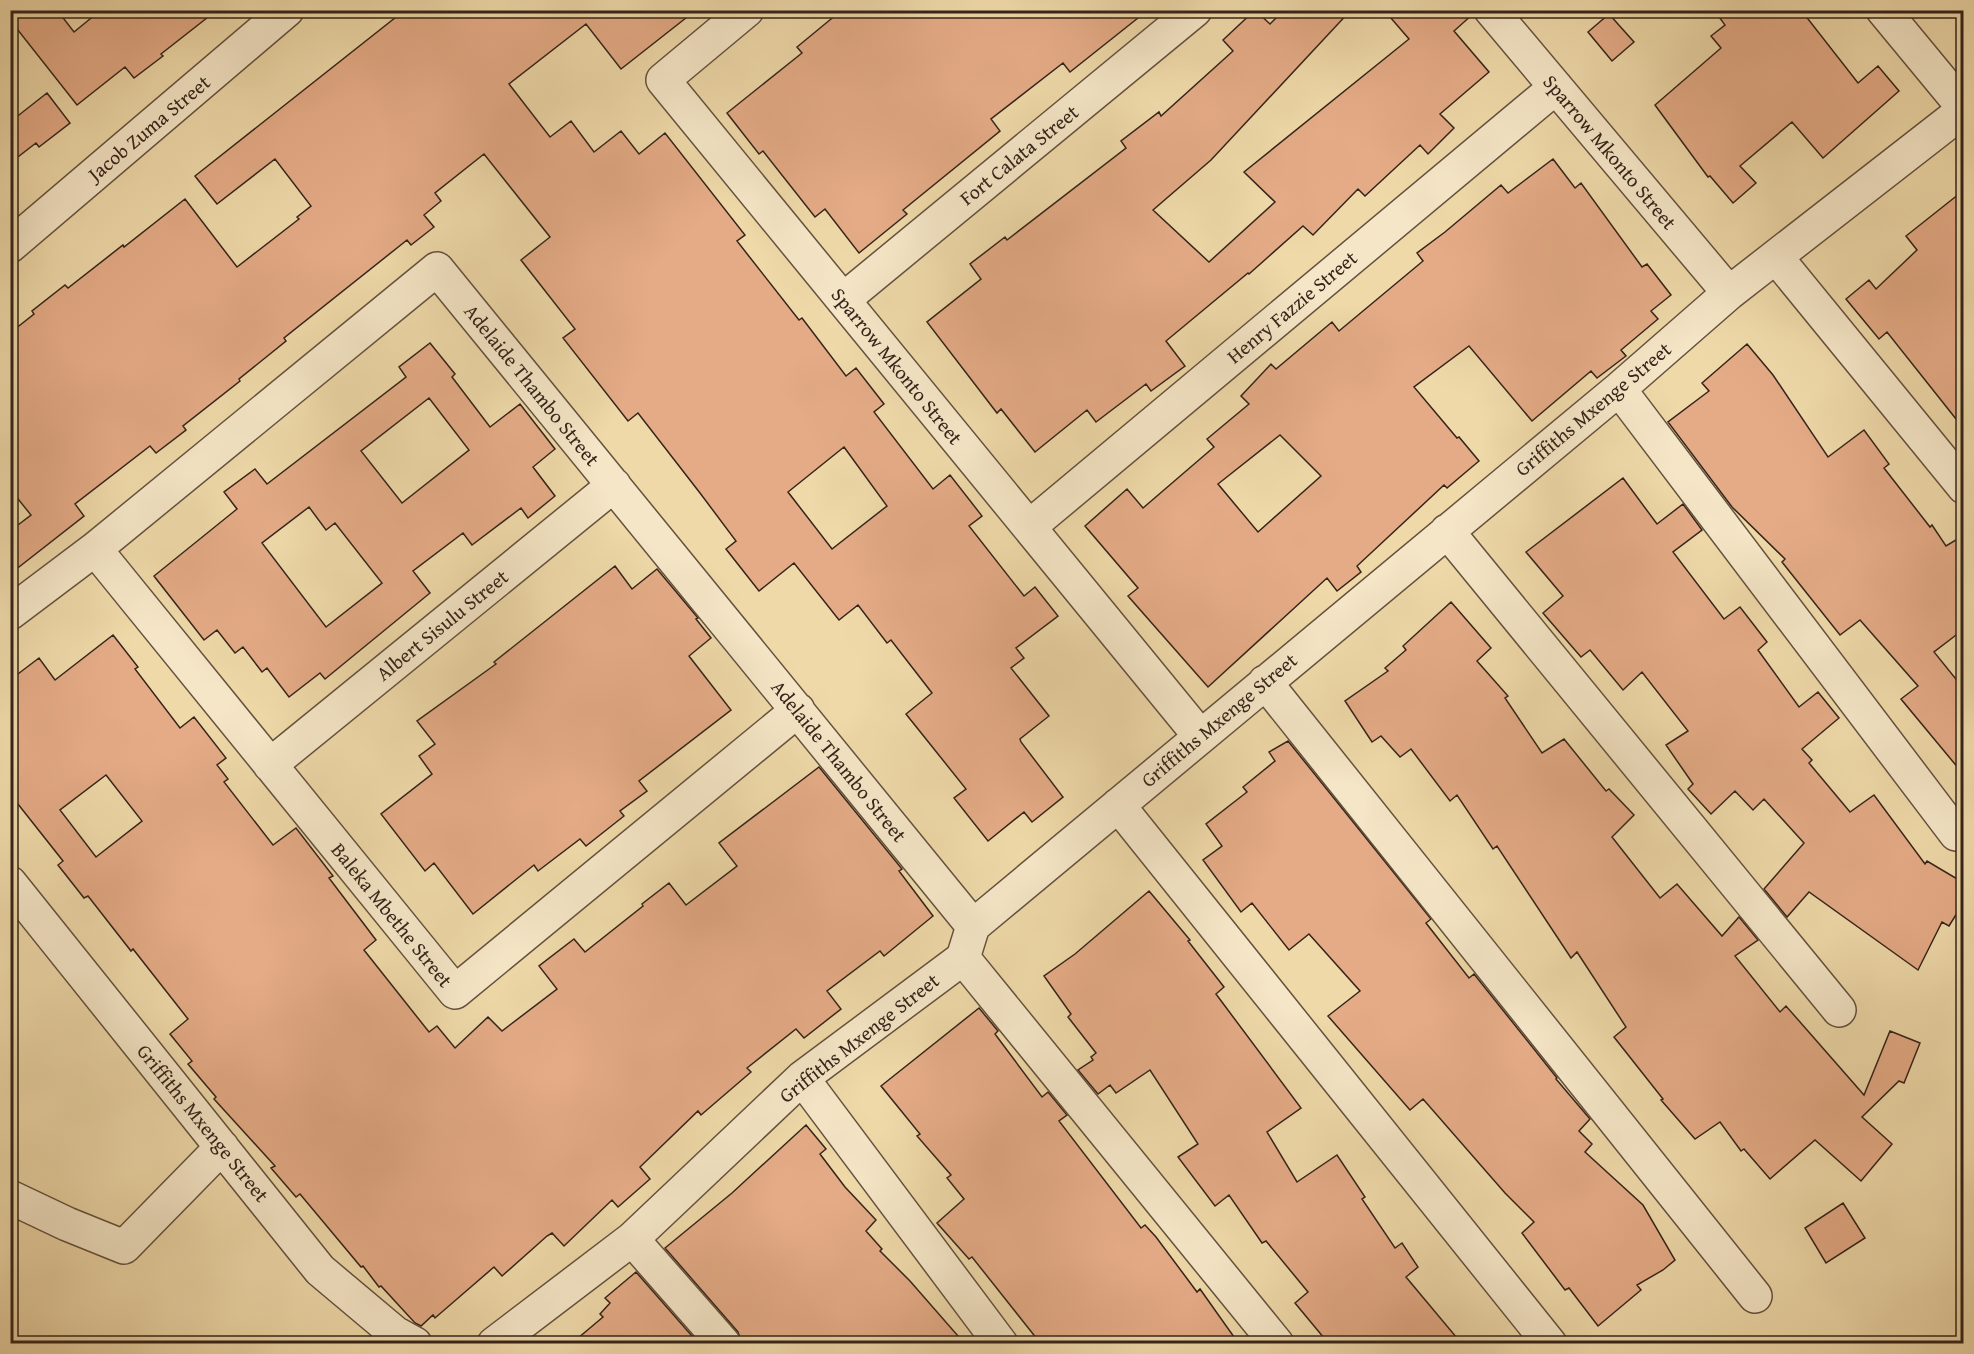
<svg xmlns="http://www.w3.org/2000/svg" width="1974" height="1354" font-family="'Gentium Book Plus',serif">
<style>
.building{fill:#e4ab86;stroke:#35241a;stroke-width:1.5;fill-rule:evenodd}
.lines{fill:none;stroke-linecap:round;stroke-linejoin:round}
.street-casing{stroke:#64513e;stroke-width:36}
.street{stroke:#f5e6c7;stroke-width:33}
.labels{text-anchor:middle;stroke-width:6;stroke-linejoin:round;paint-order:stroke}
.street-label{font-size:20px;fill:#35241a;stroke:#f5e6c7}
</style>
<rect width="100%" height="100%" fill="#efd9a9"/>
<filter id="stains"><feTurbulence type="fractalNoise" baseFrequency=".00333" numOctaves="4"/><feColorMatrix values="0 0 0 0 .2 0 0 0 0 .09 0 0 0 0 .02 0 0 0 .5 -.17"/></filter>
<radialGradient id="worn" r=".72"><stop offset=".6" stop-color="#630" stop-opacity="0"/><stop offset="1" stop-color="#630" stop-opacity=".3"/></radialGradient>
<path class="building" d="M10,10H57L74,32L101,10H217L161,54L163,56L134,78L125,67L77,105L10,20Z
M405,10H696L621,69L586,24L509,84L550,137L571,121L594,152L621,131L639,154L665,133L745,235L737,241L799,320L802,318L846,376L856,368L884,404L874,412L933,489L950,475L982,516L969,526L1024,596L1035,587L1058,616L1016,648L1024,658L1011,668L1049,716L1020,739L1021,742L1063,797L1032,822L1024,812L988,841L954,798L966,789L906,714L932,693L891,640L887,643L858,605L839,620L794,563L759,591L726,549L736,541L700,493L638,413L628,421L563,338L575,329L521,260L550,237L484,154L435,193L441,201L424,215L434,227L411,245L407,240L284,338L286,341L239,379L240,381L183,426L186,430L156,453L150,446L75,504L84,516L10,574V531L31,515L10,489V333L34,314L32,311L65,285L68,288L123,245L124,247L185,199L237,267L299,219L297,217L311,206L275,159L217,204L195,176ZM844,447L887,506L832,549L788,492Z
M842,10H1148L1070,72L1063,63L991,119L1000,131L903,210L907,214L859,253L825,209L815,217L763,151L759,154L727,113L802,53L797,47Z
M1255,10L1270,24L1284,10H1351L1211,160L1153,210L1209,262L1275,202L1244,172L1409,39L1384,10H1473V14L1454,31L1489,72L1440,114L1454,128L1428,154L1420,145L1365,196L1358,189L1313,235L1303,226L1249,274L1248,273L1166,341L1185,366L1151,391L1146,384L1096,422L1087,410L1035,452L1001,409L997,413L927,322L981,279L970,264L1005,237L1007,240L1126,148L1121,141L1159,112L1161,116L1233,51L1223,40Z
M1714,10H1801L1858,83L1878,66L1899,91L1823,158L1792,122L1740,166L1756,183L1733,203L1710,176L1708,177L1655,105L1721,48L1711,36L1725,25Z
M1609,14L1634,42L1612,61L1588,32Z
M47,93L70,123L39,147L36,143L10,163V122Z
M1553,159L1575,188L1581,183L1642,267L1647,264L1671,295L1651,311L1658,319L1621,350L1626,356L1597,378L1591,371L1532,421L1469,346L1414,387L1457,438L1459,437L1479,461L1447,488L1444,485L1357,566L1361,572L1337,591L1327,578L1208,687L1128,596L1138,588L1085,526L1127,489L1143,508L1214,447L1207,439L1249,404L1241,396L1271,364L1276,369L1332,322L1339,331L1423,261L1417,253L1445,232L1501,185L1508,193ZM1280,435L1321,476L1258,532L1218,484Z
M1964,190V429L1887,332L1879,339L1846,299L1869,280L1876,289L1917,250L1906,236Z
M430,343L455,374L452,377L490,427L520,404L555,449L533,467L555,496L528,518L521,508L472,545L463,533L413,571L430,593L325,679L320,673L289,697L267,668L262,672L243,647L235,653L217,630L204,640L154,576L237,509L224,492L255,469L267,484L406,377L399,367ZM429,398L469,450L402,503L361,451ZM309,507L326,530L335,523L382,583L326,627L262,543Z
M1747,344L1773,375L1828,457L1864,430L1889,464L1884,468L1930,527L1932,525L1946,546L1964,535V629L1934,652L1964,689V775L1901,699L1918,686L1860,620L1840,635L1782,562L1785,559L1732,507L1668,422L1709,391L1702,383Z
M1623,478L1657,524L1683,504L1702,530L1673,552L1724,619L1740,607L1767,642L1758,650L1799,707L1818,692L1839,718L1802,749L1812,760L1809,763L1850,812L1874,795L1925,864L1927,861L1964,883V902L1949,926L1942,922L1918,970L1809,892L1787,917L1764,889L1804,843L1764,799L1753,810L1735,791L1711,814L1688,789L1693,784L1666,745L1688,731L1642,672L1623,690L1590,650L1581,657L1543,613L1563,596L1526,552Z
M615,566L632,589L657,569L698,618L696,619L711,638L689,656L731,710L639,781L647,791L620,811L624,816L586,846L580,839L538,871L534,865L473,914L434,863L425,871L381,814L432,774L419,756L435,744L417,721L496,664L494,662Z
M1451,602L1491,648L1477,661L1508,696L1505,698L1542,753L1564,739L1606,791L1609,789L1634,815L1612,837L1660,898L1677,884L1722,936L1739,917L1758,940L1735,956L1780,1012L1786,1006L1864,1095L1890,1031L1920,1043L1904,1083L1899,1081L1862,1117L1892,1144L1861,1181L1815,1140L1770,1179L1744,1149L1741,1151L1720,1122L1695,1139L1661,1100L1663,1099L1614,1037L1626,1027L1577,952L1571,958L1497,846L1493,849L1457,795L1450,801L1411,749L1400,757L1381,736L1372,742L1345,701L1388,671L1385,668L1406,650L1403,646Z
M113,635L138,667L135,669L180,728L194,717L226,758L217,765L228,779L224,782L273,845L296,828L333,876L329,878L376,940L364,950L429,1032L437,1026L455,1048L488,1017L502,1031L557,989L539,966L574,939L585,952L643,906L642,904L669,883L686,905L737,866L719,843L819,767L902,869L899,871L933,916L884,956L880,951L827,991L841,1009L804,1038L796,1029L747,1068L751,1072L701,1115L698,1111L640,1167L650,1179L618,1207L612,1200L564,1246L552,1233L547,1236L502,1276L494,1267L435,1318L433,1315L421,1326L415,1323L381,1286L379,1287L363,1266L361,1267L300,1194L296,1197L271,1168L275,1166L214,1099L216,1097L188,1064L192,1061L170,1034L188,1019L133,949L131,951L88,896L84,898L58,865L63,861L10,794V680L39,658L55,680ZM106,775L142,821L96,857L60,810Z
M1288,741L1431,919L1426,923L1469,978L1474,974L1557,1078L1556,1079L1590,1119L1579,1131L1592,1144L1585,1152L1643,1205L1675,1260L1663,1270L1637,1285L1641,1290L1598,1326L1569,1288L1565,1290L1522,1233L1534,1222L1505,1193L1423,1099L1410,1110L1328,1016L1360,991L1309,934L1289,950L1252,903L1241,912L1203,860L1222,846L1206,824L1247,792L1243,787L1275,761L1269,752Z
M1149,891L1190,940L1188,941L1224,987L1216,994L1301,1108L1267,1132L1297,1182L1337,1155L1365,1197L1362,1199L1395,1248L1402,1243L1418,1267L1406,1277L1462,1344H1329L1295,1303L1308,1292L1266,1241L1262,1243L1229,1195L1215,1206L1178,1157L1198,1144L1150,1070L1116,1093L1110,1085L1098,1094L1078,1070L1093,1060L1091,1057L1096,1053L1068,1017L1071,1014L1044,976L1075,954Z
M979,1008L998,1031L995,1034L1042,1097L1048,1092L1067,1115L1059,1121L1141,1228L1145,1225L1156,1237L1197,1292L1200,1289L1239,1344H1041L972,1257L969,1259L937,1223L964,1199L947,1178L951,1175L917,1136L920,1134L881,1086Z
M806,1125L826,1149L820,1154L845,1187L876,1220L866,1231L882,1249L880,1251L910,1281L965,1344H742L738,1332L665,1248L732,1193Z
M1843,1203L1865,1238L1826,1263L1805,1228Z
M636,1272L699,1344H571L603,1317L600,1314L610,1303L605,1298Z"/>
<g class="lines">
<defs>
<path id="street" d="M747,10L663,80L1200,736
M1491,10L1729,293
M1883,10L1964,108
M10,246L287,10
M1776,257L1964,487
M843,300L1195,10
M1619,389L1956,834
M1029,527L1556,87
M1447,531L1839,1010
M95,549L455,992L798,710
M10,613L95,549L437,269L973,926
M1265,682L1755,1296
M270,765L614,485
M1118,805L1550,1344
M10,883L320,1270L395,1333L415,1344
M963,958L1277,1344
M802,1078L1001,1344
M10,1197L67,1224L124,1247L222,1147
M632,1239L724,1344
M494,1344L632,1239L802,1078L963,958L973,926L1619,389L1729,293L1964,110"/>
</defs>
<use href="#street" class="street-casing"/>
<use href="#street" class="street"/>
</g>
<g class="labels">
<g class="street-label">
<text transform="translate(149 128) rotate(-40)" y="7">Jacob Zuma Street</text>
<text transform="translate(1610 152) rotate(50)" y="7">Sparrow Mkonto Street</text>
<text transform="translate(1019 155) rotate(-39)" y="7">Fort Calata Street</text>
<text transform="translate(1292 307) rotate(-40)" y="7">Henry Fazzie Street</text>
<text transform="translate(897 366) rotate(51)" y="7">Sparrow Mkonto Street</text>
<text transform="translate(532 385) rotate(51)" y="7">Adelaide Thambo Street</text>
<text transform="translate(1593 409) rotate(-40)" y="7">Griffiths Mxenge Street</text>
<text transform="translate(442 625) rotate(-39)" y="7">Albert Sisulu Street</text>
<text transform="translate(1219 720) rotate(-40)" y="7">Griffiths Mxenge Street</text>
<text transform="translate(839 761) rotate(51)" y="7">Adelaide Thambo Street</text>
<text transform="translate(392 915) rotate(51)" y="7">Baleka Mbethe Street</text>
<text transform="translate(859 1038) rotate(-38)" y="7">Griffiths Mxenge Street</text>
<text transform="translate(203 1123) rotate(51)" y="7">Griffiths Mxenge Street</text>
</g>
</g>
<rect width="1974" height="1354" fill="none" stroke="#efd9a9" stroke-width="36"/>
<rect x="12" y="12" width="1950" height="1330" fill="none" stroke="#35241a" stroke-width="3"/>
<rect x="18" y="18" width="1938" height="1318" fill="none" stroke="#35241a" stroke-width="1.5"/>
<rect width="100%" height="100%" filter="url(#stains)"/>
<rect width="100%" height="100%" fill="url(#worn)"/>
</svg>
